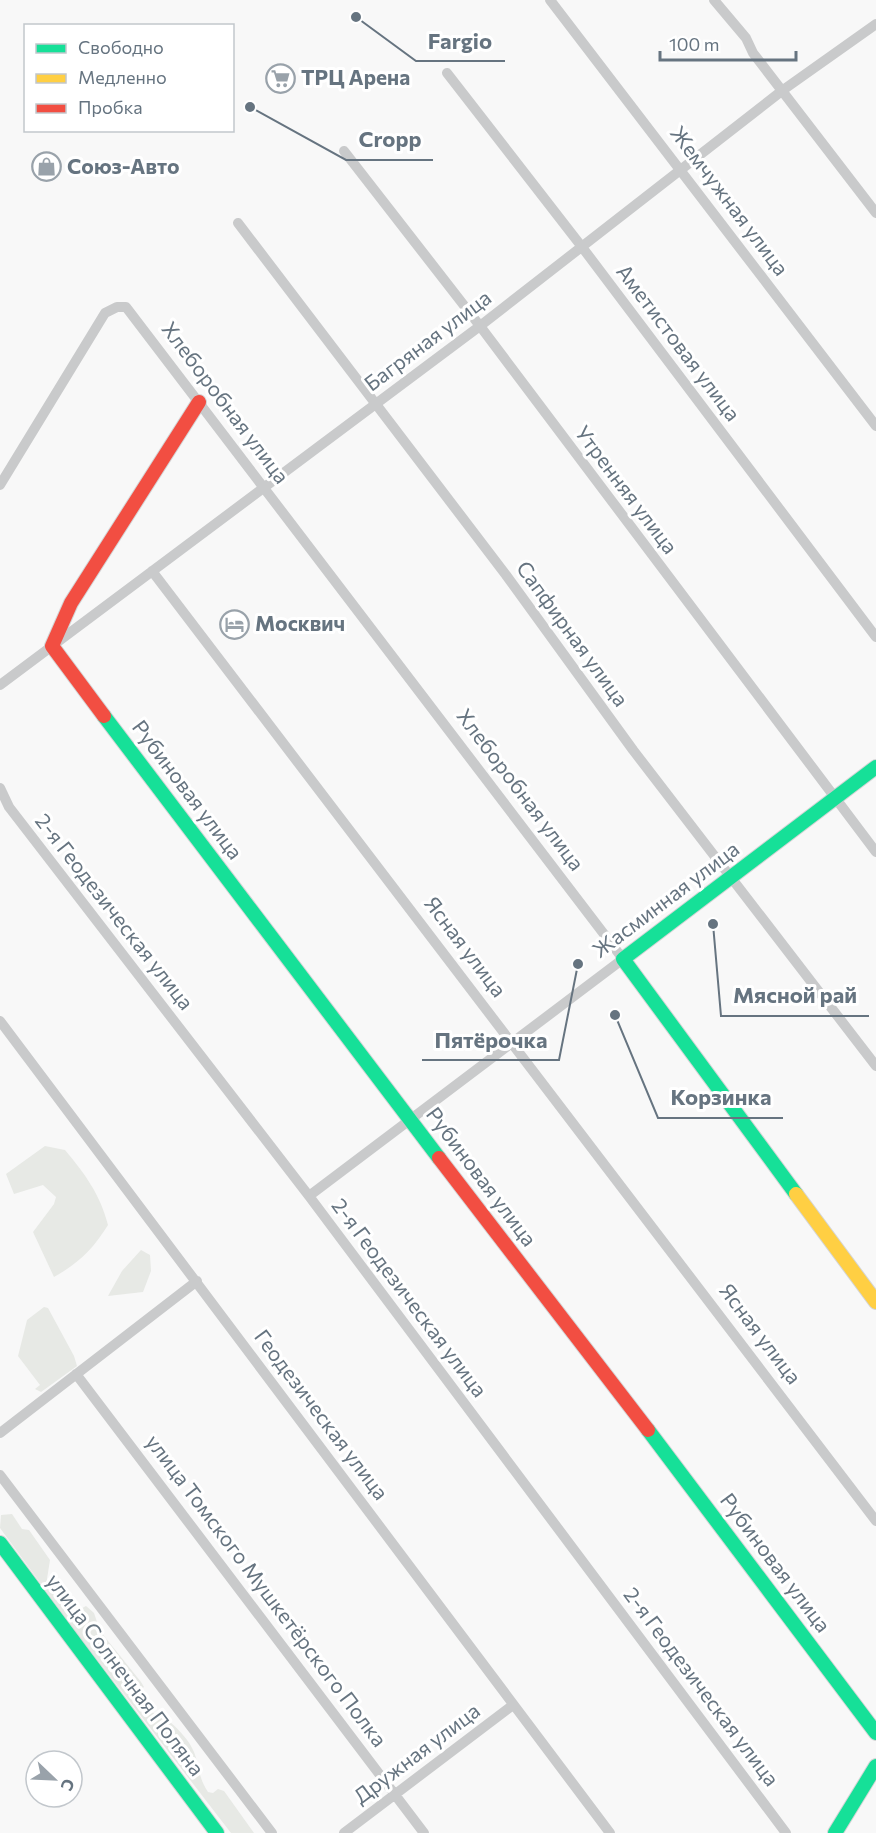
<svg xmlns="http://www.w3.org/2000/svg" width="876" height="1833" font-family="Commissioner,sans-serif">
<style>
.green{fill:#e7e9e5}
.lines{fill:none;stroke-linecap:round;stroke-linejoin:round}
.fast-casing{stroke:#d4d5d6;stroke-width:16}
.slow-casing{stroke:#d4d5d6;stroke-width:16}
.jam-casing{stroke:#d4d5d6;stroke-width:16}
.street{stroke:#c9cacb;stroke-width:10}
.fast{stroke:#16e098;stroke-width:14}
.slow{stroke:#ffcf43;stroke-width:14}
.jam{stroke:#f24e42;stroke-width:14}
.labels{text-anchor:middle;stroke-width:6;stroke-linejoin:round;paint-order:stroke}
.poi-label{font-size:21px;font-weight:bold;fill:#667480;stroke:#fff;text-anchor:start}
.street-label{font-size:21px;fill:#667480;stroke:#fff}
.leader{fill:none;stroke:#667480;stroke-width:2}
.callout-dot{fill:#667480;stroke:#fff;stroke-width:2}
.callout-label{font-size:22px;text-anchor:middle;font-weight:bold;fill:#667480;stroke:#fff;stroke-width:6;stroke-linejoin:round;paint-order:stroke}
</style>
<rect width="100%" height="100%" fill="#f8f8f8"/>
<path class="green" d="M45,1146L65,1150C85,1174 100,1194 108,1225C93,1249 79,1263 54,1277L33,1232L54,1204L56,1197L43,1185L14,1194L6,1174Z
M141,1250L150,1255L151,1271L143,1292L108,1296L122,1271Z
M44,1307L48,1308L74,1356L77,1366L41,1392L35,1389L40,1385L18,1356L27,1320Z
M12,1514L22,1529L29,1530L50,1560L47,1579L71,1610L77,1611L86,1606L94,1613L100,1631L141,1682L144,1687L134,1694C138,1713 160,1712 170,1722C177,1728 188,1739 192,1748C200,1763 197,1776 208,1792L213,1793L218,1789L224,1791L254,1833H231L80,1637L0,1528L1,1515Z"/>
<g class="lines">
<defs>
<path id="fast" d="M104,716L439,1158
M796,1194L623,959L876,767
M648,1430L876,1733
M0,1543L217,1833
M835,1833L876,1766"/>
<path id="slow" d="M796,1194L876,1302"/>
<path id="jam" d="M104,716L52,646L71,603L199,402
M439,1158L648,1430"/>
</defs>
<use href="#fast" class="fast-casing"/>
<use href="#slow" class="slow-casing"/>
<use href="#jam" class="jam-casing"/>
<path class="street" d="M550,0L876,426
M714,0L746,38L753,53L876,213
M447,73L582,247L876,637
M344,151L480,326L876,852
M238,223L506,575L633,750L876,1066
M0,485L105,313L117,307H126L623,959L309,1196
M152,571L876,1521
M0,685L480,326L783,90L876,24
M0,788L9,807L309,1196L786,1833
M0,1021L610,1833
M76,1374L424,1833
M0,1433L197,1281
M0,1475L272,1833
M344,1833L513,1705"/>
<use href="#fast" class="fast"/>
<use href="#slow" class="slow"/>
<use href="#jam" class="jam"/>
</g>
<defs>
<symbol id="supermarket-ring" viewBox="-11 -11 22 22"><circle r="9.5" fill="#fff" stroke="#99a2aa" stroke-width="1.5"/><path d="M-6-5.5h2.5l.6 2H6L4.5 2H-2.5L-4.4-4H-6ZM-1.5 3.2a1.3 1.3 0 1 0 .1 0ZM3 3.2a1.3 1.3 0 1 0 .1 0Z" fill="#99a2aa"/></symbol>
<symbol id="shop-ring" viewBox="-11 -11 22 22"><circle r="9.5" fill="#fff" stroke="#99a2aa" stroke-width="1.5"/><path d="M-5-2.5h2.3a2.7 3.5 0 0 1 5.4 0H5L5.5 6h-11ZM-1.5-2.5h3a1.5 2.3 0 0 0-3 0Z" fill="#99a2aa"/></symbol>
<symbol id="hotel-ring" viewBox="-11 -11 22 22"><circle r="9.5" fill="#fff" stroke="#99a2aa" stroke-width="1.5"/><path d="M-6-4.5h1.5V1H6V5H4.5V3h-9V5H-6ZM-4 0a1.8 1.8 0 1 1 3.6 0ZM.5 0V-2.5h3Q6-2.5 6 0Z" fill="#99a2aa"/></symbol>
</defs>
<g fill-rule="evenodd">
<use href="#supermarket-ring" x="264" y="62" width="33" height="33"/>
<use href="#shop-ring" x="30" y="150" width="33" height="33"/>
<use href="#hotel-ring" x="218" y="608" width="33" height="33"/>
</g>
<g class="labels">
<g class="poi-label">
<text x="301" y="85">ТРЦ Арена</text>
<text x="67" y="174">Союз-Авто</text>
<text x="255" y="631">Москвич</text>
</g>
<g class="street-label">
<text transform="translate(729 201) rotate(53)" y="7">Жемчужная улица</text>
<text transform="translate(428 341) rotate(-37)" y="7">Багряная улица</text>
<text transform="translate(678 343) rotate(53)" y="7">Аметистовая улица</text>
<text transform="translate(225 403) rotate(53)" y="7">Хлеборобная улица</text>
<text transform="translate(626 490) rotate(53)" y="7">Утренняя улица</text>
<text transform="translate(572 634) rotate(54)" y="7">Сапфирная улица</text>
<text transform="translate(187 790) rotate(53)" y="7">Рубиновая улица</text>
<text transform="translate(520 790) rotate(53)" y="7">Хлеборобная улица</text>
<text transform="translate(666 900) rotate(-37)" y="7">Жасминная улица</text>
<text transform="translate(114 912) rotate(52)" y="7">2-я Геодезическая улица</text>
<text transform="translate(465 947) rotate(53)" y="7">Ясная улица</text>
<text transform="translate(481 1177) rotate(53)" y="7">Рубиновая улица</text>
<text transform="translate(409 1298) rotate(53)" y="7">2-я Геодезическая улица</text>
<text transform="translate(760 1334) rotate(53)" y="7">Ясная улица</text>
<text transform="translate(321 1415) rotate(53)" y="7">Геодезическая улица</text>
<text transform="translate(775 1563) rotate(53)" y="7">Рубиновая улица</text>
<text transform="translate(266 1591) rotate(53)" y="7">улица Томского Мушкетёрского Полка</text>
<text transform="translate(125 1675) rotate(53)" y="7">улица Солнечная Поляна</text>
<text transform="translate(701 1687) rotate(53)" y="7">2-я Геодезическая улица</text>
<text transform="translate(417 1754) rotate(-37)" y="7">Дружная улица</text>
</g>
</g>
<path class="leader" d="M356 17L416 61H505M250 107L346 160H433M713 924L721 1016H869M578 964L559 1060H422M615 1015L658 1118H783"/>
<g class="callout-dot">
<circle cx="356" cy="17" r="6"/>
<circle cx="250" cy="107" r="6"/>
<circle cx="713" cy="924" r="6"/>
<circle cx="578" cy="964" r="6"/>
<circle cx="615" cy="1015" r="6"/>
</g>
<g class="callout-label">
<text x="460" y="49">Fargio</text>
<text x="390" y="147">Cropp</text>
<text x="795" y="1003">Мясной рай</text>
<text x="491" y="1048">Пятёрочка</text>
<text x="721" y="1105">Корзинка</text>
</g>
<rect x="24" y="24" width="210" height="108" fill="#ffffff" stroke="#c2c7cc" stroke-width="1.5"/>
<rect x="36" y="44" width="30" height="9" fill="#16e098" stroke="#c2c7cc" stroke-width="1.5"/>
<text x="78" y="54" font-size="18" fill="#667480">Свободно</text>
<rect x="36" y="74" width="30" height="9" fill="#ffcf43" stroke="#c2c7cc" stroke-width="1.5"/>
<text x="78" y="84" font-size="18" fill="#667480">Медленно</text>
<rect x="36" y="104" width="30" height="9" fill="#f24e42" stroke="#c2c7cc" stroke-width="1.5"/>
<text x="78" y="114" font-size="18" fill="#667480">Пробка</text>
<g transform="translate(54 1779) rotate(113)"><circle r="28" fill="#ffffff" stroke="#c2c7cc" stroke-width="1.5"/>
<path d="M0-4.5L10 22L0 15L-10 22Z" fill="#99a2aa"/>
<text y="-9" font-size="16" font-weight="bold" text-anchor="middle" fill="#667480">С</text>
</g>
<path d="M660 51v9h136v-9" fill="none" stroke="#667480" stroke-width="3"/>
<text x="669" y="51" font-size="18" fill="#667480" stroke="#ffffff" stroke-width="4.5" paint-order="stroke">100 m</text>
</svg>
